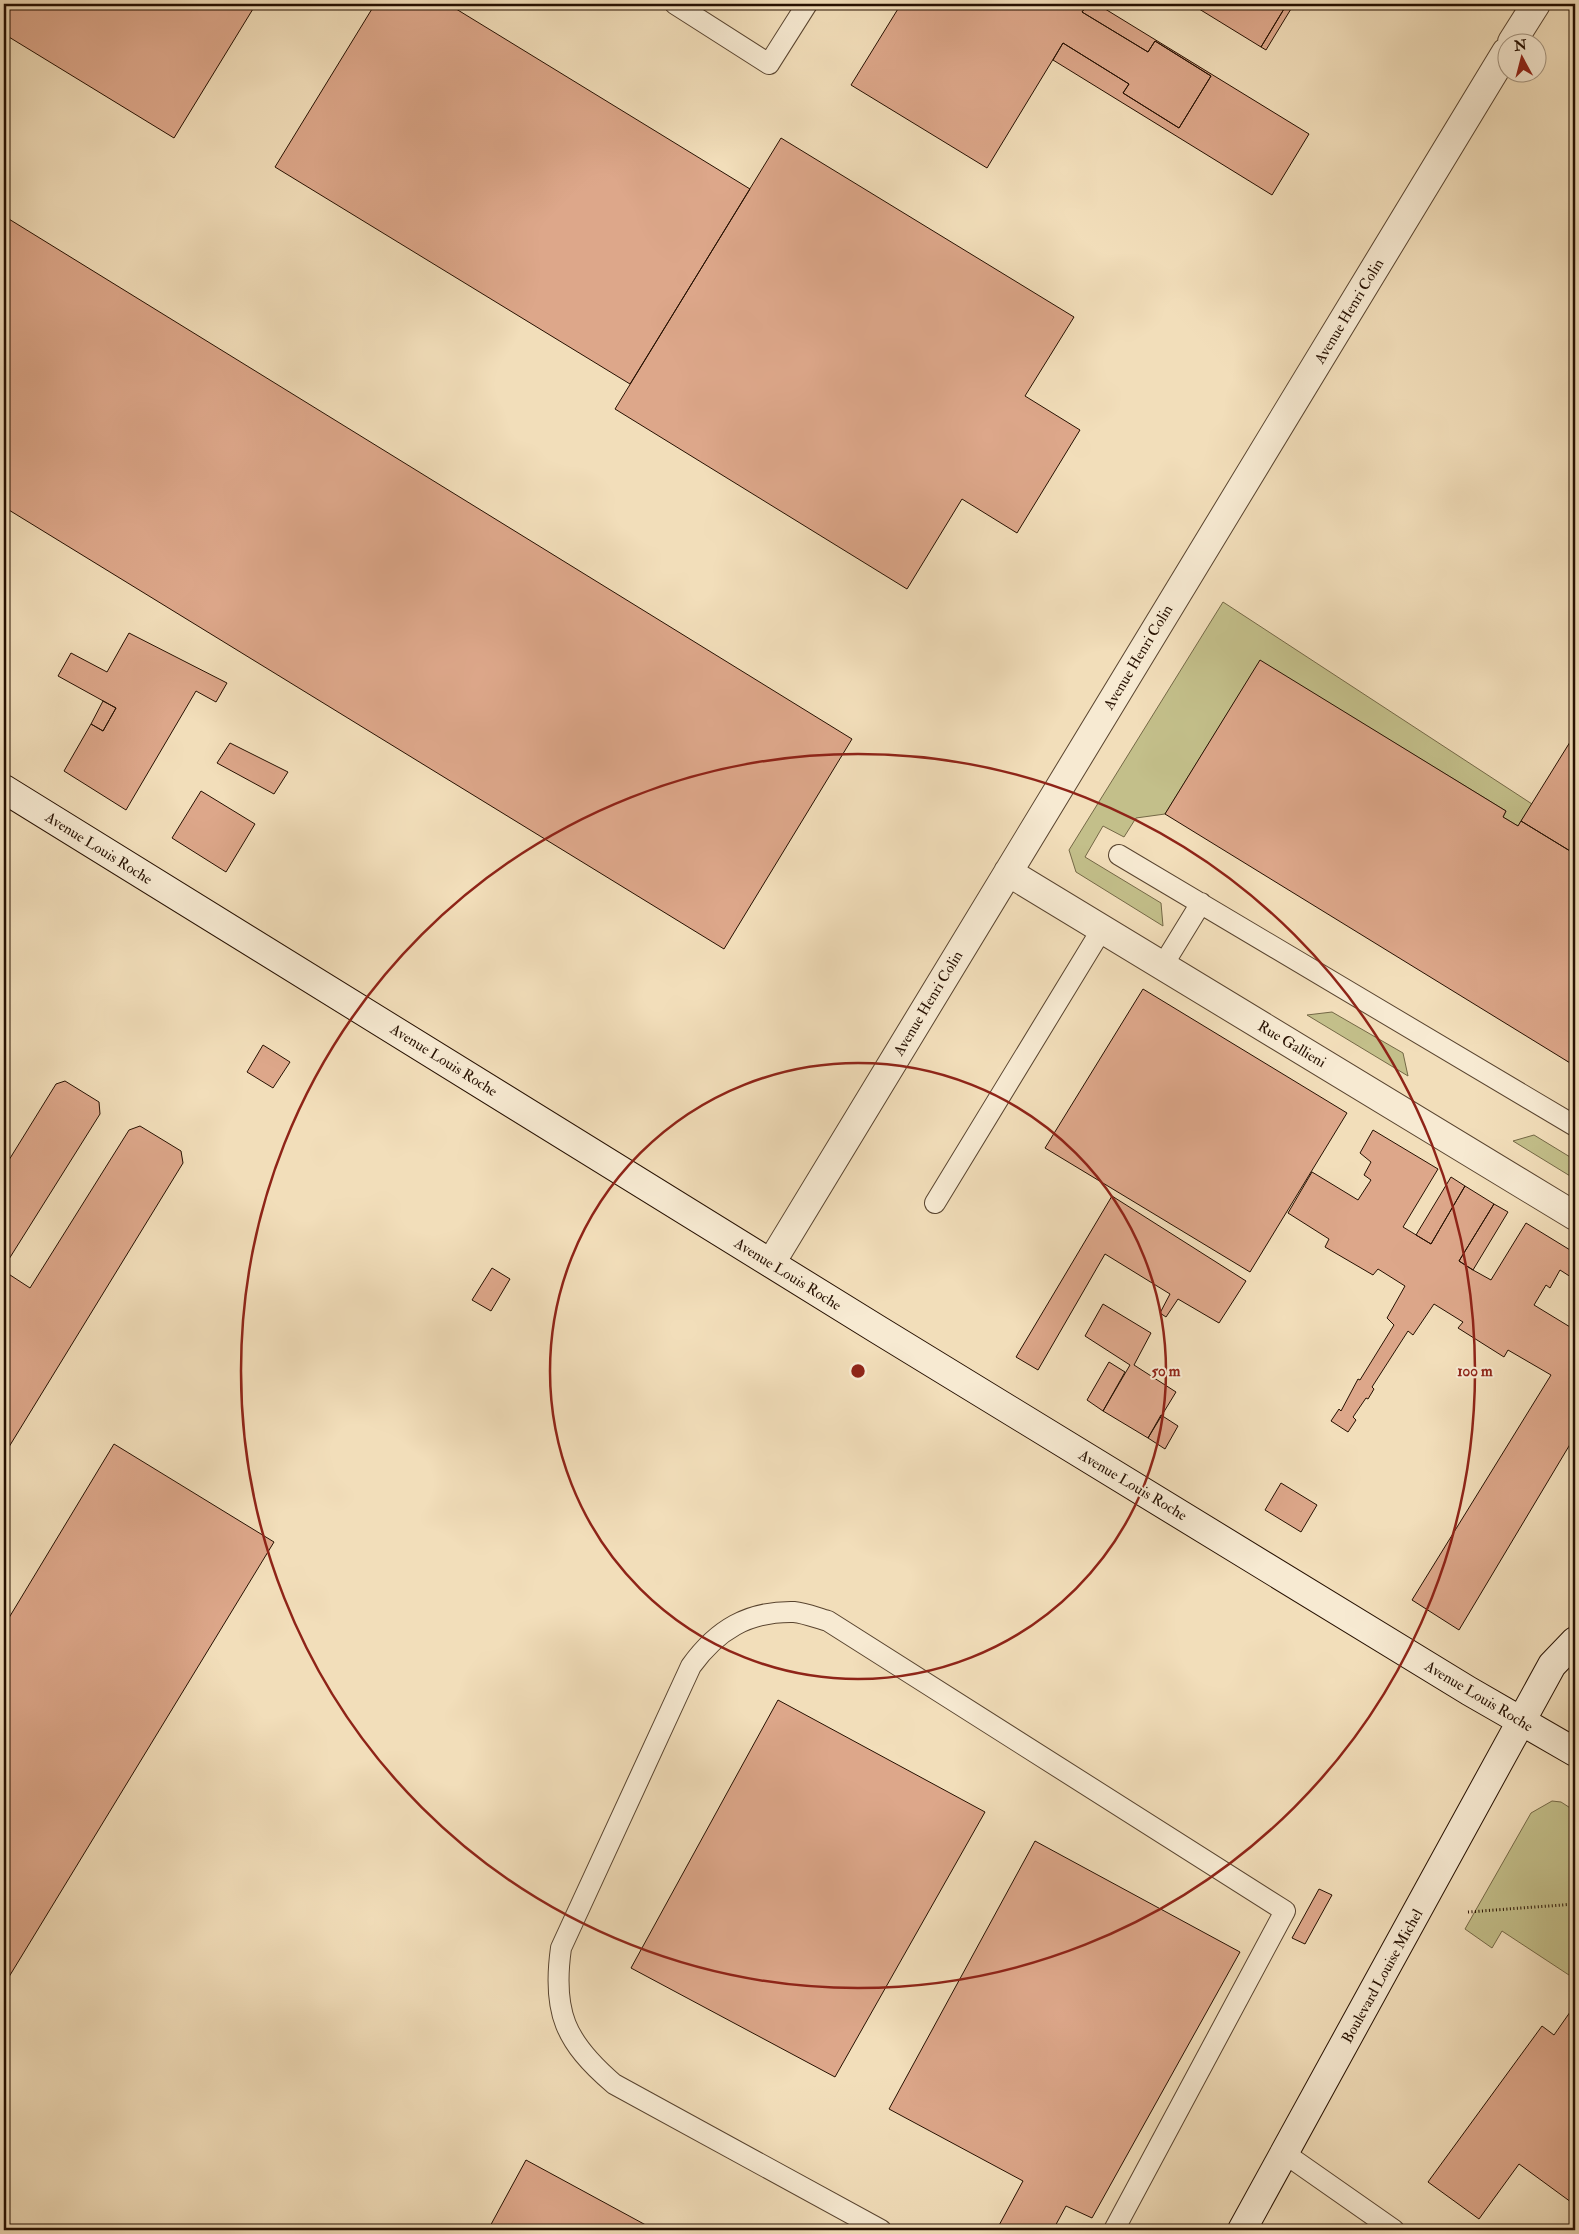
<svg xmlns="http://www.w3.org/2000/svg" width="1579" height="2234" font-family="'IM FELL Double Pica',serif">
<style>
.grass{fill:#c3bf8a;stroke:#746846}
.building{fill:#dda78a;stroke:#261001}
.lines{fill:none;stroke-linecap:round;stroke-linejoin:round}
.service-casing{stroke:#59442f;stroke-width:22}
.minor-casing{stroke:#59442f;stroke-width:30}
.secondary-casing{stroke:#261001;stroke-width:30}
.path{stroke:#261001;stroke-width:3;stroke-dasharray:1 2.5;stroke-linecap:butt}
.service{stroke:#f7ead2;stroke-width:20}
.minor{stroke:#f7ead2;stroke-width:28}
.secondary{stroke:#f7ead2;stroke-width:28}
.ring{fill:none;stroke:#8f2418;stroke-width:2.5}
.labels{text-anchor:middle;stroke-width:4;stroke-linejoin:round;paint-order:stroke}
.street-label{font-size:15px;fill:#261001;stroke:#f7ead2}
.centre{fill:#8f2418;stroke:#f7ead2;stroke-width:2.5}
.ring-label{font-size:15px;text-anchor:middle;font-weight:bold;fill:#8f2418;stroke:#f7ead2;stroke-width:4;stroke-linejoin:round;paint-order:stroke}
</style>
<rect width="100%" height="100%" fill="#f2deba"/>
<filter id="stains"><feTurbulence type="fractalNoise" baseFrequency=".004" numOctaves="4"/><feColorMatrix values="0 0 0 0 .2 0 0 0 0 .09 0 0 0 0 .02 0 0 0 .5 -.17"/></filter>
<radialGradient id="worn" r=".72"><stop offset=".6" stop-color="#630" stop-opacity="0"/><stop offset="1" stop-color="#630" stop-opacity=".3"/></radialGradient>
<path class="grass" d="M1223,602L1532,804L1518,826L1503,817L1506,811L1260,661L1165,814L1136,818L1124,837L1103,826L1085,857L1161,903L1163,926L1076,872L1069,850Z
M1332,1012L1403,1053L1408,1076L1307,1015Z
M1534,1135L1575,1160V1179L1513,1141Z
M1552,1801L1561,1802L1575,1811V1979L1502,1931L1492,1948L1465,1929L1531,1813Z"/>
<path class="building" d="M4,4H256L174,138L4,34Z
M375,4H448L750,189L630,384L275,167Z
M901,4H1088L1082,12L1148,52L1155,41L1211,76L1179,128L1123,93L1129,84L1063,43L987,168L851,85Z
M1088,4H1097L1309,134L1272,195L1053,60L1063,43L1129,84L1123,93L1179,128L1211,76L1155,41L1148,52L1082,12Z
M1191,4H1287L1261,47Z
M1287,4H1294L1266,50L1261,47Z
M781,138L1074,317L1025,396L1080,430L1017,533L962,499L907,589L615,409Z
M4,216L852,739L724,949L4,507Z
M129,633L227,683L216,702L196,691L126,810L64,771L91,724L103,731L116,708L58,676L71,653L107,672Z
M1260,660L1506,811L1503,817L1518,826L1521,821L1575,854V1066L1165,814Z
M103,701L116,708L103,731L91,724Z
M1575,734V854L1521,821Z
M230,743L288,772L274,794L217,763Z
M201,791L255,824L226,872L172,838Z
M1143,989L1347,1113L1250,1272L1045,1148Z
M263,1045L290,1062L273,1088L247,1072Z
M65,1081L99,1102L100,1114L4,1267V1168L56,1084Z
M140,1126L181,1151L183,1163L4,1455V1271L30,1288L129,1130Z
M1373,1130L1438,1169L1403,1227L1431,1244L1465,1186L1494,1204L1459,1261L1473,1270L1491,1280L1526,1223L1575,1253L1574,1279L1560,1270L1550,1288L1546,1285L1534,1305L1575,1330V1436L1459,1630L1412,1600L1551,1375L1508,1350L1504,1357L1458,1328L1463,1322L1434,1304L1413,1335L1408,1331L1372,1387L1374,1389L1368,1399L1366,1398L1353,1417L1356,1420L1348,1432L1331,1421L1339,1409L1341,1411L1358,1379L1360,1380L1394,1325L1387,1318L1405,1286L1378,1269L1373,1275L1325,1247L1329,1239L1288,1213L1312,1172L1358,1200L1371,1180L1364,1175L1371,1162L1360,1153Z
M1451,1177L1465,1186L1431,1244L1416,1235Z
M1112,1196L1246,1281L1219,1323L1178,1299L1166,1317L1160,1313L1170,1294L1105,1254L1038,1370L1016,1357Z
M1494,1204L1508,1212L1473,1270L1459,1261Z
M492,1268L510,1279L491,1311L472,1300Z
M1103,1304L1151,1333L1134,1365L1176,1392L1148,1438L1103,1411L1130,1365L1085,1336Z
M1109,1362L1125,1372L1103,1411L1087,1400Z
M1161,1415L1178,1426L1165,1449L1148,1438Z
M114,1444L274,1542L4,1985V1626Z
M1281,1483L1317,1505L1301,1532L1265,1510Z
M778,1700L985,1812L835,2077L631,1968Z
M1035,1841L1240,1952L1092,2218L1066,2206L1053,2230H999L997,2229L1023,2181L889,2109Z
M1319,1889L1332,1895L1305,1944L1292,1938Z
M1575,2005V2205L1519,2164L1479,2219L1428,2182L1542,2026L1554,2035Z
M526,2160L655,2230H488Z"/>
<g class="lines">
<defs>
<path id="service" d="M675,4L769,64L807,4
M1119,855L1575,1126
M1163,965L1201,903
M935,1203L1102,929
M1284,2153L1394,2230
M881,2230L614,2084C565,2042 552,2012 561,1948L691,1666C717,1630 748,1611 794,1612C805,1613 817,1618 828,1621L1285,1911L1114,2230"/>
<path id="minor" d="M1512,42L1536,4
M1008,872L1575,1216
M771,1263L1506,52"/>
<path id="secondary" d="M4,789L877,1329L1469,1691L1575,1752
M1242,2230L1552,1665L1575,1641"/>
</defs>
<use href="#service" class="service-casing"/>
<use href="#minor" class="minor-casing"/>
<use href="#secondary" class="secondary-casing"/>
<path class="path" d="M1468,1912L1575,1904"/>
<use href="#service" class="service"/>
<use href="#minor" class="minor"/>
<use href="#secondary" class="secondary"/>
</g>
<g class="ring">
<circle cx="858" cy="1371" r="308"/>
<circle cx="858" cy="1371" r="617"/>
</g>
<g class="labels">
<g class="street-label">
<text transform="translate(1349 311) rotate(-59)" y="5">Avenue Henri Colin</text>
<text transform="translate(1138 657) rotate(-59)" y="5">Avenue Henri Colin</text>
<text transform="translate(99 848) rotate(32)" y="5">Avenue Louis Roche</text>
<text transform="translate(928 1003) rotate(-59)" y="5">Avenue Henri Colin</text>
<text transform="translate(1292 1044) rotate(31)" y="5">Rue Gallieni</text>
<text transform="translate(444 1060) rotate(32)" y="5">Avenue Louis Roche</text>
<text transform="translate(788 1274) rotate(32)" y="5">Avenue Louis Roche</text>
<text transform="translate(1133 1485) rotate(31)" y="5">Avenue Louis Roche</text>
<text transform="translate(1479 1696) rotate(31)" y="5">Avenue Louis Roche</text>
<text transform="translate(1382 1976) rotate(-61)" y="5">Boulevard Louise Michel</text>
</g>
</g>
<circle cx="858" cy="1371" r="8" class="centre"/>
<g class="ring-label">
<text x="1166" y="1376">50 m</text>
<text x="1475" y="1376">100 m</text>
</g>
<rect width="1579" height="2234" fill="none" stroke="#f2deba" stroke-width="20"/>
<rect x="5" y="5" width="1569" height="2224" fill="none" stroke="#261001" stroke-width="2.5"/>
<rect x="10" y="10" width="1559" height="2214" fill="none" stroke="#261001"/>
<g transform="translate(1522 58) rotate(353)"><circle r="24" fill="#f7ead2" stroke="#a3937e"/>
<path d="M0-4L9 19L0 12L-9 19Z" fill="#8f2418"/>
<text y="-8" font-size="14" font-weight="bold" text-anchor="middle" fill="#261001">N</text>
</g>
<rect width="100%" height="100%" filter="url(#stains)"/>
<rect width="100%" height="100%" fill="url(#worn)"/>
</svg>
